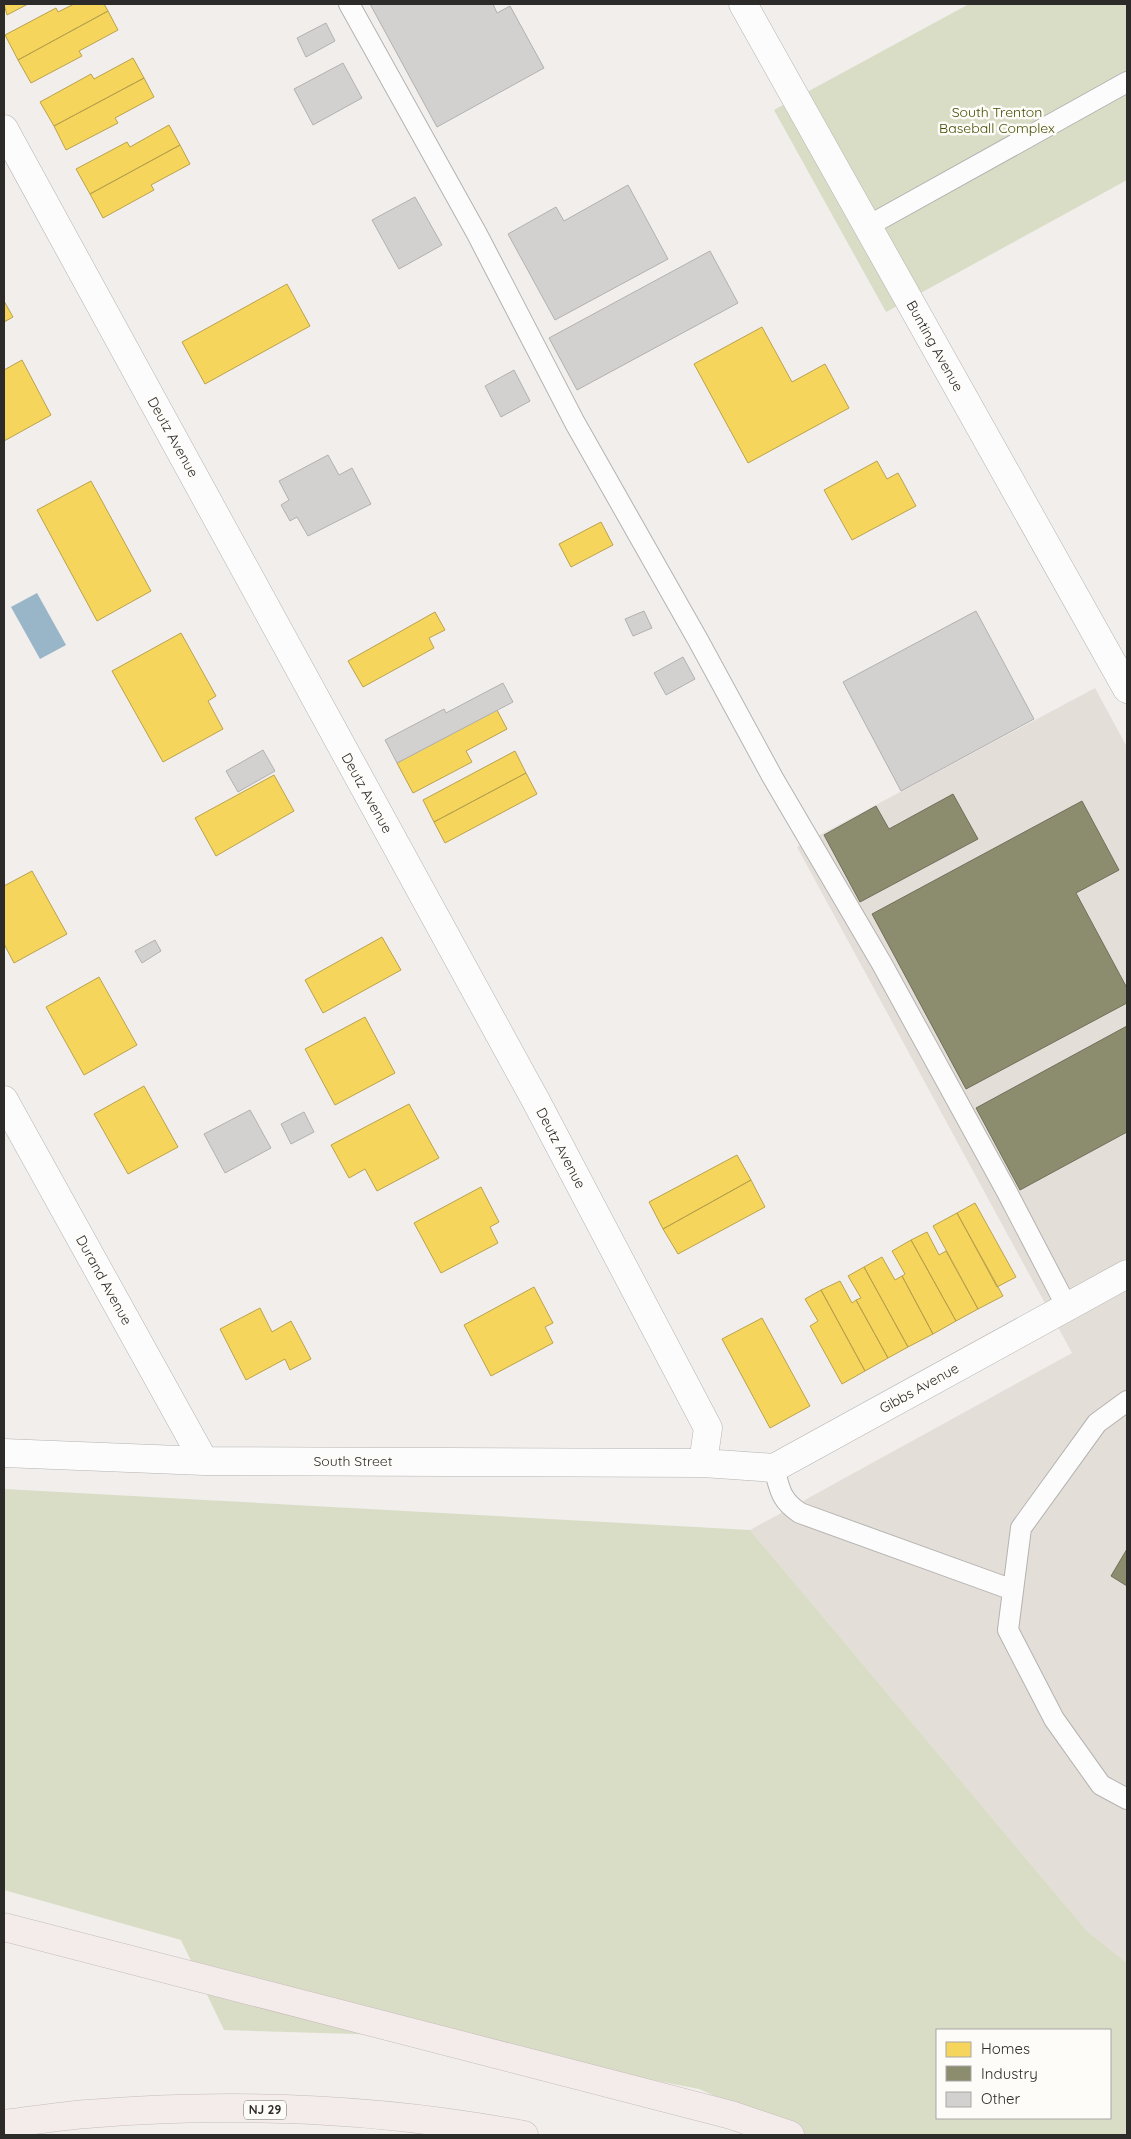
<svg xmlns="http://www.w3.org/2000/svg" width="1131" height="2139" font-family="Quicksand,sans-serif">
<style>
.built{fill:#e4ded8}
.green{fill:#d9ddc5;fill-rule:evenodd}
.water{fill:#99b5c8}
.homes{fill:#f6d55c;stroke:#baa24d}
.industry{fill:#8c8c6e;stroke:#706f5a}
.building{fill:#d2d1d0;stroke:#b2b1b1}
.lines{fill:none;stroke-linecap:round;stroke-linejoin:round}
.lane-casing{stroke:#b4b3b1;stroke-width:22}
.street-casing{stroke:#b4b3b1;stroke-width:29}
.highway-casing{stroke:#c6bcbc;stroke-width:29}
.lane{stroke:#fdfcfc;stroke-width:20}
.street{stroke:#fdfcfc;stroke-width:28}
.highway{stroke:#f4ebeb;stroke-width:28}
.labels{text-anchor:middle;stroke-width:5;stroke-linejoin:round;paint-order:stroke}
.shield{fill:#fefcf9;stroke:#6c6a68;stroke-width:1}
.shield-label{font-size:12px;font-weight:bold;fill:#2d2b2a}
.park-label{font-size:14px;fill:#454f04;stroke:#fefcf9}
.street-label{font-size:14px;fill:#2d2b2a;stroke:#fefcf9}
</style>
<rect width="100%" height="100%" fill="#f1eeec"/>
<path class="built" d="M1095,688L1127,747V1963L1087,1931L750,1530L1072,1353L797,847Z"/>
<path class="green" d="M969,4H1127V180L886,312L774,110Z
M4,1489L750,1530L1087,1931L1127,1963V2135H804L699,2089L421,2036L224,2030L181,1940L4,1890ZM937,2030H1110V2118H937Z"/>
<path class="water" d="M37,593L66,645L40,659L11,607Z"/>
<path class="homes" d="M4,4H28L7,15Z
M74,4H104L108,11L18,60L5,35L56,8L58,12Z
M108,11L118,30L79,51L82,56L31,83L18,60Z
M133,58L144,78L54,126L40,102L91,74L94,79Z
M144,78L154,97L115,118L118,123L66,150L54,126Z
M169,125L180,145L90,194L76,169L127,142L130,147Z
M180,145L190,164L151,185L154,190L103,218L90,194Z
M287,284L310,326L205,384L182,342Z
M4,301L13,317L4,322Z
M762,327L792,382L825,364L849,408L748,463L694,364Z
M22,360L51,415L4,441V370Z
M877,461L887,479L898,473L916,506L852,540L824,490Z
M91,481L151,591L97,621L37,510Z
M601,522L613,545L571,567L559,544Z
M435,612L445,630L429,638L434,648L363,687L348,661Z
M181,633L216,696L208,701L223,729L163,762L112,671Z
M497,710L507,729L466,751L472,762L413,793L397,763Z
M515,751L526,773L434,822L423,800Z
M526,773L537,794L445,843L434,822Z
M274,775L294,811L216,856L195,818Z
M32,871L67,934L14,963L4,944V886Z
M382,937L401,970L323,1013L305,980Z
M99,977L137,1045L84,1075L46,1007Z
M365,1017L395,1073L335,1105L305,1049Z
M144,1086L178,1147L128,1174L94,1114Z
M409,1104L439,1158L377,1191L365,1169L349,1178L331,1145Z
M737,1155L751,1180L663,1229L649,1202Z
M751,1180L765,1207L678,1254L663,1229Z
M481,1187L499,1222L490,1227L498,1243L441,1273L414,1223Z
M975,1203L1016,1277L997,1287L957,1213Z
M957,1213L1003,1296L978,1309L933,1226Z
M927,1232L939,1255L946,1251L978,1309L956,1321L911,1240Z
M911,1240L956,1321L933,1334L902,1276L905,1274L892,1251Z
M882,1257L895,1280L902,1276L933,1334L908,1347L864,1267Z
M864,1267L908,1347L888,1358L856,1300L861,1298L848,1276Z
M840,1281L852,1303L856,1300L888,1358L865,1371L821,1290Z
M534,1287L553,1323L545,1327L553,1343L491,1376L464,1325Z
M821,1290L865,1371L842,1384L810,1326L818,1321L805,1299Z
M260,1308L272,1332L291,1321L311,1359L290,1370L285,1359L246,1380L220,1329Z
M762,1318L810,1406L770,1428L722,1339Z"/>
<path class="industry" d="M953,794L978,839L860,902L824,835L876,806L889,829Z
M1082,801L1119,870L1076,893L1127,988V1003L966,1089L872,914Z
M1127,1026V1132L1020,1190L976,1108Z
M1127,1549V1586L1111,1576Z"/>
<path class="building" d="M370,4H493L497,13L510,6L544,68L437,127Z
M326,23L335,41L306,57L297,38Z
M343,63L362,98L313,125L294,89Z
M628,185L668,259L555,320L508,234L556,207L564,221Z
M415,197L442,245L399,269L372,220Z
M710,251L738,303L577,390L549,338Z
M514,370L530,401L501,417L485,386Z
M328,455L339,475L352,468L371,504L308,536L297,517L290,521L281,505L289,500L279,481Z
M644,611L652,628L633,636L625,619Z
M976,611L1034,719L901,791L843,682Z
M683,657L695,679L666,695L654,673Z
M503,683L513,702L397,763L385,740L444,709L446,713Z
M263,750L275,771L238,792L226,771Z
M155,940L161,951L142,963L135,951Z
M250,1110L271,1148L225,1173L204,1134Z
M304,1112L314,1132L291,1144L281,1124Z"/>
<g class="lines">
<defs>
<path id="lane" d="M349,4L477,234L575,423L698,640L773,778L882,964L1007,1192L1067,1307
M868,226L1127,82
M1127,1401L1097,1423L1021,1528L1008,1630L1054,1719L1101,1785L1127,1799
M774,1468C780,1489 780,1500 800,1513L1013,1590"/>
<path id="street" d="M743,4L1127,689
M4,129L536,1101L708,1428L703,1463
M4,1100L204,1461
M4,1453L204,1461L703,1463L774,1468L1127,1274"/>
<path id="highway" d="M4,1927L731,2115L790,2135
M4,2124C31,2121 59,2116 87,2114C232,2102 381,2108 524,2135"/>
</defs>
<use href="#lane" class="lane-casing"/>
<use href="#street" class="street-casing"/>
<use href="#highway" class="highway-casing"/>
<use href="#lane" class="lane"/>
<use href="#street" class="street"/>
<use href="#highway" class="highway"/>
</g>
<g class="labels">
<rect class="shield" x="244" y="2100.5" width="42" height="19" rx="4"/>
<g class="shield-label">
<text x="265" y="2114">NJ 29</text>
</g>
<g class="park-label">
<text x="997" y="117">South Trenton<tspan x="997" dy="16">Baseball Complex</tspan></text>
</g>
<g class="street-label">
<text transform="translate(935 346) rotate(61)" y="5">Bunting Avenue</text>
<text transform="translate(173 437) rotate(61)" y="5">Deutz Avenue</text>
<text transform="translate(367 793) rotate(61)" y="5">Deutz Avenue</text>
<text transform="translate(561 1148) rotate(62)" y="5">Deutz Avenue</text>
<text transform="translate(104 1280) rotate(61)" y="5">Durand Avenue</text>
<text transform="translate(919 1388) rotate(-29)" y="5">Gibbs Avenue</text>
<text x="353" y="1466">South Street</text>
</g>
</g>
<rect width="1131" height="2139" fill="none" stroke="#2d2b2a" stroke-width="10"/>
<rect x="936" y="2029" width="175" height="90" fill="#fefcf9" stroke="#aaa8a6"/>
<rect x="946" y="2042" width="25" height="15" fill="#f6d55c" stroke="#aaa8a6"/>
<text x="981" y="2054" font-size="15" fill="#2d2b2a">Homes</text>
<rect x="946" y="2066" width="25" height="15" fill="#8c8c6e" stroke="#aaa8a6"/>
<text x="981" y="2079" font-size="15" fill="#2d2b2a">Industry</text>
<rect x="946" y="2092" width="25" height="15" fill="#d2d1d0" stroke="#aaa8a6"/>
<text x="981" y="2104" font-size="15" fill="#2d2b2a">Other</text>
</svg>
